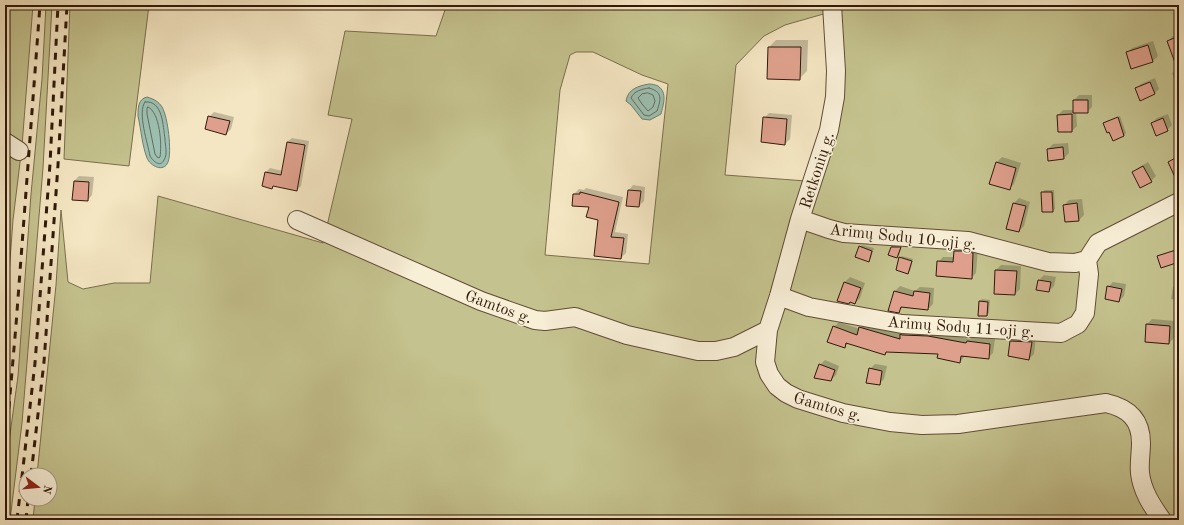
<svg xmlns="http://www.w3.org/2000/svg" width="1184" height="525" font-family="'Old Standard TT',serif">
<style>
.green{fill:#c4c28e;stroke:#7a6e4c;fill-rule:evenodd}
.water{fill:#9cc0b1;stroke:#717d6e}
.shadow{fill:#0003}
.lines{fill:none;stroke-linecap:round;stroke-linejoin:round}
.shore{stroke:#666c5d;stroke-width:1}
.building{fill:#dea08c;stroke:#301909}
.minor-casing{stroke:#614c37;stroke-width:20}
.minor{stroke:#f8efd7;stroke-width:18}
.rail{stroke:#301909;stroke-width:3;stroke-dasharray:7 7;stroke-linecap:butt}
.labels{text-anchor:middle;stroke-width:3;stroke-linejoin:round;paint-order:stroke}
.street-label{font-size:16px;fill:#301909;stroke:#f8efd7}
</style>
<rect width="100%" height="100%" fill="#f4e6c2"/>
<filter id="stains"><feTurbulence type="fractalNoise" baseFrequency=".005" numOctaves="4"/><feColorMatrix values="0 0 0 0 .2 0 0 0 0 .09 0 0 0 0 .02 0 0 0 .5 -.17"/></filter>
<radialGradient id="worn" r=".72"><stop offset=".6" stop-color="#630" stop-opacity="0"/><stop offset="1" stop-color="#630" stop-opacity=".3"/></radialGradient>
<path class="green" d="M5,5H33L22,146L13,220L5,328Z
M46,5H52L43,168L22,423L10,520H5V471L18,376L31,194L42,79Z
M70,5H149L129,166L64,159Z
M446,5H826L827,13L785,25L764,36L736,65L725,175L806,181L762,329L767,386L891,427L1109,410L1128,418L1152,520H33L35,499H50V475H37L56,285L61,210L68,282L83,289L114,283H150L158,196L323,243L352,119L328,115L345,31L436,36L445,10ZM576,52H593L642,75L668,84L649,264L545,255L560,90L570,55Z
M839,5H1179V520H1173L1161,505L1152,491L1148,475L1141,415L1077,401L931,418L871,413L801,395L787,386L776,373L771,360L772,339L811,208Z"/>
<path class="water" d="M649,84C652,84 656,85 658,86C668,93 663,105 661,114L650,120L642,119L631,105L626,101C628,89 638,86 649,84Z
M147,97C154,99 159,102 162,107C168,117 172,152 168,162C164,173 150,166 147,158C142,145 141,129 138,116C138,108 138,99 147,97Z"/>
<path class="shadow" d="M1179,34V53L1168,41L1173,36Z
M776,40H808L807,71L799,79L769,47Z
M1153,41L1158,56L1153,61L1131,67L1127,53L1132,48Z
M1179,67V93L1172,73Z
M1155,78L1159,89L1154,94L1136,89L1141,84Z
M1079,95H1092V107L1087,112H1076L1077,126L1072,131H1059L1058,115L1063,110H1074V100Z
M214,112L234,117L231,129L226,134L209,117Z
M769,113L792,115L790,139L785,144L764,118Z
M1168,114L1172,125L1167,130L1152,123L1157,118Z
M1120,116L1126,133L1124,136L1105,124L1107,121Z
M292,138L309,141L301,186L297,190L274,185L272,187L266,172L270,168L283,171L287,142Z
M1068,143L1069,153L1064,158L1048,149L1053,144Z
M1002,157L1021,163L1014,184L1009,189L997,162Z
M1148,162L1156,176L1151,181L1133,173L1138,168Z
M79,176L94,177L92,195L88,200L73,199L74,181Z
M633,185L645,187L644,201L639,206L629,190Z
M586,188L623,197L615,232L628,234L626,253L621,258L599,219L590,206L573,205L574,194L579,189L584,190Z
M1045,190H1054L1055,209L1053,211H1043L1042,193Z
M1019,198L1030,202L1024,226L1019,231L1014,203Z
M1082,199L1084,215L1079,220L1064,205L1069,200Z
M862,245L874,248L871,258L869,260L860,247Z
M894,245H902L899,255L897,257L891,247Z
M960,246L978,248L976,273L971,278L938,262L943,257H954L955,251Z
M902,256L913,259L910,271L908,273L900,258Z
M1001,265L1021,266L1020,289L1015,294L996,270Z
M1044,275L1056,277L1054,286L1049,291L1039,280Z
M850,277L865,283L860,298L855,303L839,300L845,282Z
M1113,282L1126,284L1124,296L1119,301L1108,287Z
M1178,282H1179V300L1171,299L1173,287Z
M900,286L915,291L920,287L934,288L933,304L928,309L904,306L898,312L889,310L895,291Z
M982,299L990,300L989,313L987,315L980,301Z
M1152,319L1175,321L1174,338L1169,343L1147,324Z
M839,322L860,329L865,323L902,334L906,330L933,331L970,339L973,336L995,339L993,353L988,358L965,356L960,362L939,353L887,351L885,354L849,343L844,347L834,327Z
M1016,336L1036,337L1034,354L1029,359L1011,341Z
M825,360L839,366L836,375L831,380L820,365Z
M875,364L887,366L884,379L879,384L870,369Z"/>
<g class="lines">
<path class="shore" d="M649,88C663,92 661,99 657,111L649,116L644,115L631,98C634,91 642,89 649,88Z
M648,93L653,95L655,101L653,107L648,111L642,104L638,98L642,94Z
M145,102C163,100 163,126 165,139C165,145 168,154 164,160C160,168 153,161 150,156C148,144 137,112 145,102Z
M148,107C160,112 162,145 160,157L159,158L157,157L155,154L147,114V109Z"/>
</g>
<path class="building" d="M1179,36V71H1178L1167,41Z
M1148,45L1153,62L1131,69L1126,52Z
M768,47H801L800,80L767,79Z
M1150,82L1155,94L1140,101L1135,88Z
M1073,100H1088V113H1073Z
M1072,114V132H1058L1057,115Z
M208,116L230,121L226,135L205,129Z
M763,117L787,119L785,145L761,142Z
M1118,117L1124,136L1113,141L1109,132L1107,133L1103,123Z
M1163,118L1168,131L1156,136L1151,123Z
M287,142L305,145L297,191L273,186L272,189L262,186L265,172L281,175Z
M1063,147L1064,159L1048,161L1047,149Z
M1179,156V186L1168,162Z
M996,162L1016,168L1010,190L989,184Z
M1143,166L1152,182L1140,188L1132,172Z
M74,181L89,182L88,201L72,200Z
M628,190L641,191L639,207L626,206Z
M580,192L619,202L611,237L624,238L621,259L594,256L598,220L586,217L589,207L572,206L573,194H580Z
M1041,192H1052L1053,212H1042Z
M1013,203L1026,206L1019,232L1006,229Z
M1077,203L1079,221L1065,222L1063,205Z
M859,246L872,251L869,262L855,257Z
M891,247H901L897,258L888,255Z
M1179,249V262L1161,268L1157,256Z
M954,251H966L973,253L972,279L936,276L937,261L953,262Z
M899,257L912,261L908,274L896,270Z
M995,270L1017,271L1015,295L994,294Z
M1038,280L1051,282L1049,292L1036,290Z
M844,282L861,288L855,304L850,302L849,304L837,301Z
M1107,286L1122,289L1119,302L1105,299Z
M894,291L913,296L914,291L930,293L928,310L901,307L899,313L888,311Z
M979,301L988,302L987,316H978Z
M1146,324L1170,326L1169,344L1145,342Z
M833,326L857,335L859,327L900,339V334L902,335L928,336L966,343L967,341L990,344L989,359L961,356L960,363L937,358L938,354L886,352L885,355L846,343L845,348L827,342Z
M1010,341L1032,342L1029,360L1008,356Z
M819,364L835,370L831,381L814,378Z
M869,368L882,371L880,385L866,383Z"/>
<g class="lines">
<defs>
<path id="minor" d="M832,5L836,71L835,97L829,130L800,219L779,296L768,330L765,362L769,374L777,386L786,393L798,399L843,413L890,422L922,425L958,424L1106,403C1128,408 1141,419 1141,443C1141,453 1139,463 1140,473C1142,491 1152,506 1162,520
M5,142L19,151
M800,219L829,229L844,233L968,241L1048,262L1075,263L1087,260L1098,243L1179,202
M297,220L481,301L535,320L545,321L575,317L627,335L698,351H716L734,347L768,330
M779,296L809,307L902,324L1061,333L1078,324L1085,313L1089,274L1087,260"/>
</defs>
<use href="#minor" class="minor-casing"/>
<use href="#minor" class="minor"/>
<path class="rail" d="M5,436L8,418L16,325L40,5
M31,475L44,362L58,165L67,5
M17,520L35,363L50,164L58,5
M26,520L28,499"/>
</g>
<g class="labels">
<g class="street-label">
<text transform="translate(816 170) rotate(-72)" y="6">Retkonių g.</text>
<text transform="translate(903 236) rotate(6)" y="6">Arimų Sodų 10-oji g.</text>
<text transform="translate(499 306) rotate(20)" y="6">Gamtos g.</text>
<text transform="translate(961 326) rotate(4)" y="6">Arimų Sodų 11-oji g.</text>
<text transform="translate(828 406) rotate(16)" y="6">Gamtos g.</text>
</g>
</g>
<rect width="1184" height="525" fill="none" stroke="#f4e6c2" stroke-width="20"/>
<rect x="6" y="6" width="1172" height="513" fill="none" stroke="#301909" stroke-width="2"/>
<rect x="10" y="10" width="1164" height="505" fill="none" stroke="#301909"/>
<g transform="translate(38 487) rotate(106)"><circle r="19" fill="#f8efd7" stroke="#a89985"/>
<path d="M0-3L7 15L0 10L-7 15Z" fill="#8f2418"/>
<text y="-6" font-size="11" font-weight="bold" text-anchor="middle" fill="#301909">N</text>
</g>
<rect width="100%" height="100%" filter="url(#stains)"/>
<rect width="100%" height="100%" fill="url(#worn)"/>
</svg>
